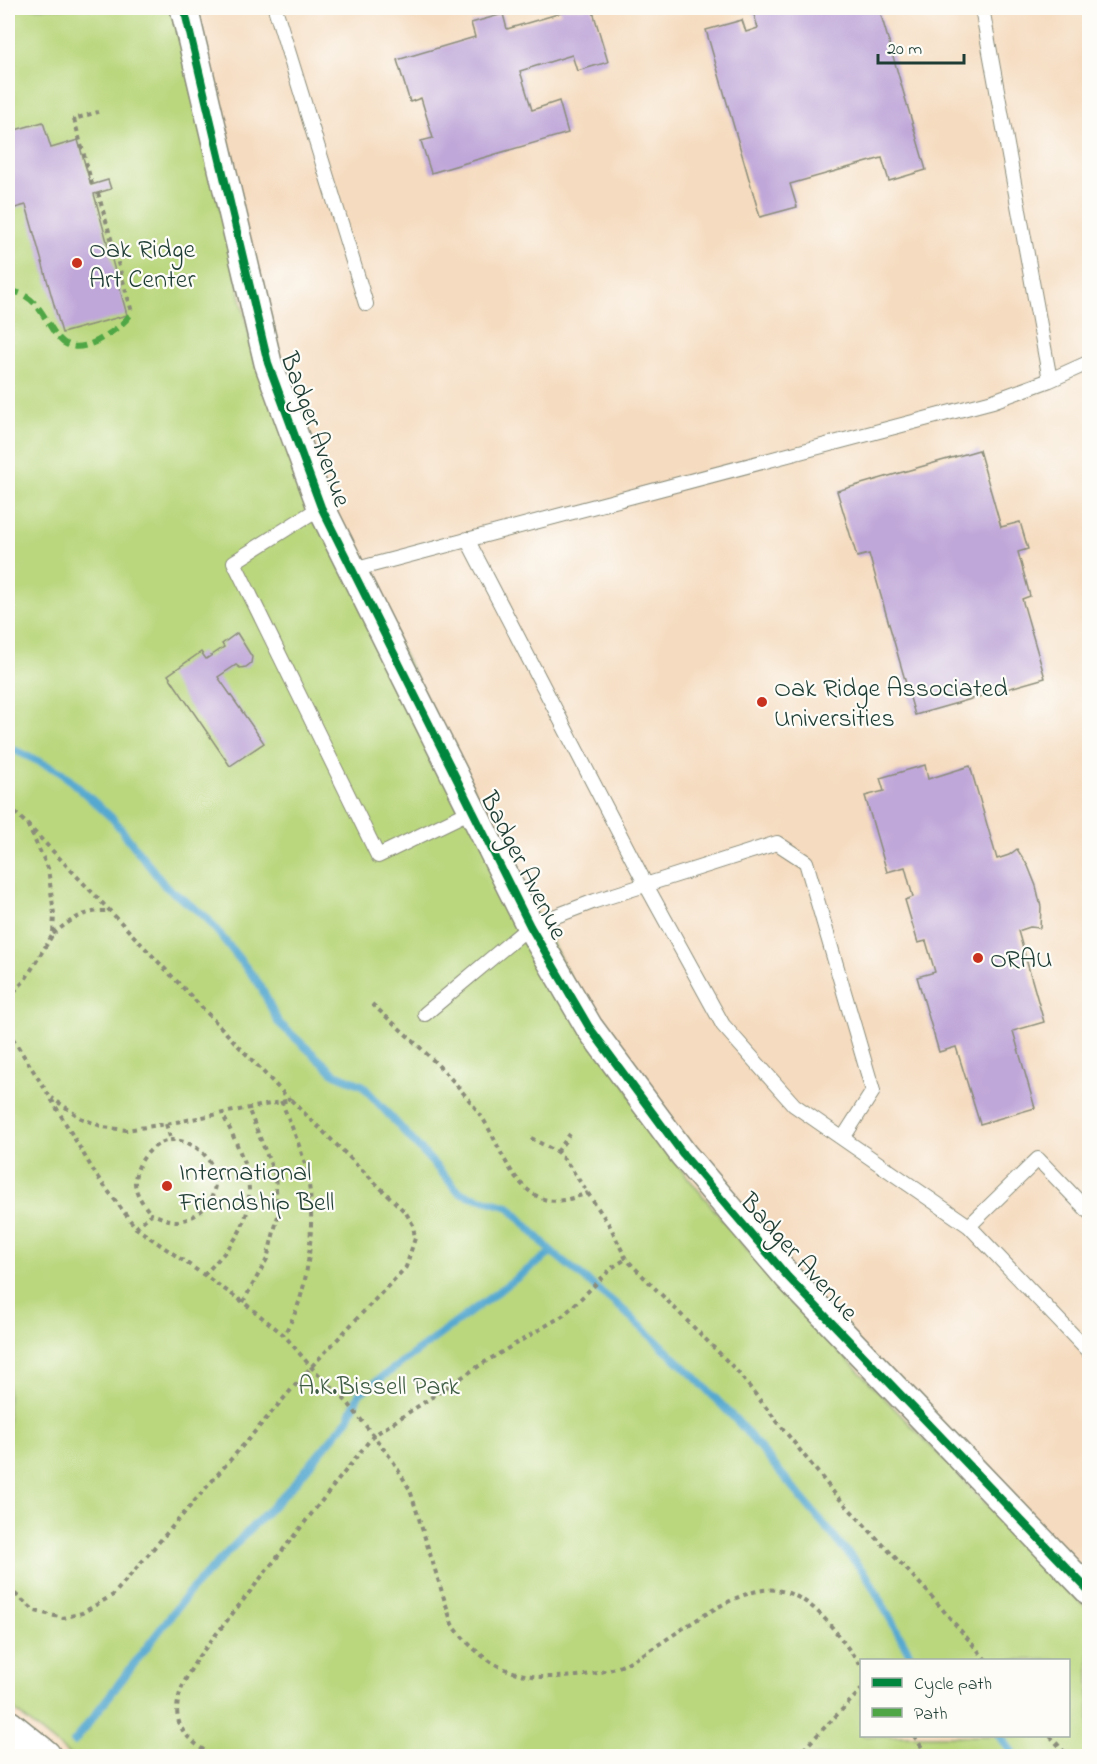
<svg xmlns="http://www.w3.org/2000/svg" width="1097" height="1764" font-family="'Indie Flower',sans-serif">
<style>
.green{fill:#bad77e;stroke:#6c8a59;stroke-width:1.5;fill-rule:evenodd}
.lines{fill:none;stroke-linecap:round;stroke-linejoin:round}
.stream{stroke:#55a8d0;stroke-width:8}
.building{fill:#c0a7d9}
.lane-casing{stroke:#8a8c7a;stroke-width:16}
.street-casing{stroke:#8a8c7a;stroke-width:30}
.highway-casing{stroke:#8a8c7a;stroke-width:36}
.path{stroke:#8a8c7a;stroke-width:4;stroke-dasharray:4.5 4.5;stroke-linecap:butt}
.lane{stroke:#fff;stroke-width:14}
.street{stroke:#fff;stroke-width:27}
.highway{stroke:#fff;stroke-width:33}
.quiet{stroke:#4fa644;stroke-width:6;stroke-dasharray:12 6;stroke-linecap:butt}
.cycleway-casing{stroke:#fdfcf7;stroke-width:11}
.cycleway{stroke:#00873e;stroke-width:8}
.poi-dot{fill:#c8321e;stroke:#fdfcf7;stroke-width:2}
.labels{text-anchor:middle;stroke-width:4.5;stroke-linejoin:round;paint-order:stroke}
.poi-label{font-size:26px;fill:#1f3d34;stroke:#fdfcf7;text-anchor:start}
.street-label{font-size:26px;fill:#1f3d34;stroke:#fdfcf7}
.park-label{font-size:26px;fill:#3e5c43;stroke:#fdfcf7}
</style>
<rect width="100%" height="100%" fill="#fdfcf7"/>
<filter id="ink" filterUnits="userSpaceOnUse"><feTurbulence type="fractalNoise" baseFrequency=".0167" numOctaves="2"/><feDisplacementMap in="SourceGraphic" scale="12" xChannelSelector="R" yChannelSelector="G"/><feConvolveMatrix kernelMatrix="1 2 1 2 8 2 1 2 1" color-interpolation-filters="sRGB"/></filter>
<filter id="wash" filterUnits="userSpaceOnUse"><feTurbulence type="fractalNoise" baseFrequency=".008" numOctaves="4" result="noise"/><feDisplacementMap in="SourceGraphic" scale="24" xChannelSelector="R" yChannelSelector="G"/><feGaussianBlur stdDeviation="1.35" result="paint"/><feColorMatrix in="noise" values="0 0 0 0 0 0 0 0 0 0 0 0 0 0 0 0 0 1.4 0 .05"/><feComposite in="paint" operator="in"/></filter>
<g filter="url(#wash)">
<rect width="100%" height="100%" fill="#f5dbbf"/>
<path class="green" d="M8,8H175L257,369L648,1129L778,1287L1089,1611V1756H71L8,1705ZM862,1660H1068V1736H862Z"/>
<g class="lines">
<path class="stream" d="M8,747L61,772L113,819L165,886L206,917L260,985L278,1022L335,1074L362,1085L460,1193L509,1207L552,1252L622,1309L694,1376L739,1423L867,1576L913,1660
M1000,1736L1015,1756
M74,1742L189,1592L294,1484L348,1419L359,1394L552,1252"/>
</g>
<g id="blocks">
<path class="building" d="M559,8H592L608,62L577,71L572,55L520,71L532,110L559,101L568,133L431,173L421,141L433,138L421,98L410,102L397,60L475,37L471,23L503,14L507,29L561,13Z
M752,8H879L926,170L889,181L882,158L790,184L797,207L760,217L706,30L742,20L746,32L758,28Z
M43,122L51,148L78,140L91,185L108,180L111,189L94,194L127,315L62,333L26,205L8,210V132Z
M979,450L1001,527L1020,522L1028,549L1018,552L1030,596L1022,599L1045,678L915,715L869,554L857,557L837,491Z
M237,633L252,657L251,663L246,667L240,668L236,665L218,677L264,743L230,766L168,675L201,652L206,659L224,647L222,644Z
M925,765L928,779L970,766L997,859L1009,855L1017,849L1028,866L1036,886L1041,907L1040,928L1030,927L1018,931L1044,1022L1013,1031L1035,1108L980,1124L956,1047L939,1052L917,977L935,972L926,941L918,943L905,900L913,897L905,867L887,872L865,796L884,791L880,778Z"/>
</g>
</g>
<g filter="url(#ink)">
<use href="#blocks" fill-opacity="0" stroke="#8a8c7a" stroke-width="1.5"/>
<g class="lines">
<defs>
<path id="lane" d="M275,8L366,304
M1050,380L1090,362
M321,507L234,562L378,856L473,810
M467,539L646,885L723,1025L794,1105L969,1226L1090,1353
M353,570L993,401L1050,380L982,8
M425,1014L530,926L595,901L777,843L806,862L873,1091L843,1138
M969,1226L1038,1159L1090,1213"/>
<path id="street" d="M184,8L268,363L321,507L530,926L589,1027L683,1154L788,1277L1090,1592"/>
<path id="highway" d="M8,1727L44,1756"/>
</defs>
<use href="#lane" class="lane-casing"/>
<use href="#street" class="street-casing"/>
<use href="#highway" class="highway-casing"/>
<path class="path" d="M92,184L74,119L98,112
M98,193L132,312
M8,806L27,824L48,868L54,914L53,934L25,980L8,998
M27,824L290,1100
M53,934C72,919 84,910 110,911
M372,1004C411,1039 451,1073 481,1116C499,1142 507,1178 535,1195C553,1206 570,1199 588,1193
M8,1031L50,1097L96,1175L136,1228L243,1302L284,1335L311,1367L348,1403L393,1461L410,1490L452,1624C478,1659 507,1678 551,1677C575,1677 596,1675 618,1667C660,1651 731,1584 776,1590C817,1596 839,1638 862,1667
M281,1101C291,1124 307,1161 309,1185C314,1219 310,1272 298,1305C295,1315 289,1325 284,1335
M166,1124L171,1140
M531,1138L557,1152L566,1161L610,1226L626,1259L736,1370L835,1494L925,1589L986,1660
M557,1152L570,1134
M136,1228L151,1214C159,1216 170,1222 178,1221C198,1219 216,1201 215,1180C214,1158 194,1140 172,1140C153,1141 135,1163 135,1182C135,1194 144,1205 151,1214
M204,1275C215,1263 228,1250 237,1236C263,1192 242,1154 222,1113
M243,1302L267,1259L278,1216L275,1175L248,1108
M8,1588L35,1611L63,1618L82,1613L113,1595L311,1367L406,1267L415,1238L413,1225L406,1213L291,1100L166,1124L126,1130L103,1127L81,1118L52,1098
M914,1736L928,1756
M1050,1736L1068,1756
M211,1756C204,1750 196,1745 189,1738C164,1713 184,1680 199,1656L373,1436L485,1362L564,1315L613,1267L626,1259
M797,1756L862,1689"/>
<use href="#lane" class="lane"/>
<use href="#street" class="street"/>
<use href="#highway" class="highway"/>
<path class="quiet" d="M8,291C56,293 44,368 97,341C109,334 125,324 132,312"/>
<defs>
<path id="cycleway" d="M184,8L268,363L321,507L530,926L589,1027L683,1154L788,1277L1090,1592"/>
</defs>
<use href="#cycleway" class="cycleway-casing"/>
<use href="#cycleway" class="cycleway"/>
</g>
</g>
<g class="poi-dot">
<circle cx="77" cy="263" r="6"/>
<circle cx="762" cy="702" r="6"/>
<circle cx="978" cy="958" r="6"/>
<circle cx="167" cy="1186" r="6"/>
</g>
<g class="labels">
<g class="poi-label">
<text x="89" y="257">Oak Ridge<tspan x="89" dy="30">Art Center</tspan></text>
<text x="774" y="696">Oak Ridge Associated<tspan x="774" dy="30">Universities</tspan></text>
<text x="990" y="967">ORAU</text>
<text x="179" y="1180">International<tspan x="179" dy="30">Friendship Bell</tspan></text>
</g>
<g class="street-label">
<text transform="translate(317 429) rotate(70)" y="9">Badger Avenue</text>
<text transform="translate(525 865) rotate(63)" y="9">Badger Avenue</text>
<text transform="translate(800 1256) rotate(48)" y="9">Badger Avenue</text>
</g>
<g class="park-label">
<text x="379" y="1394">A.K.Bissell Park</text>
</g>
</g>
<rect width="1097" height="1764" fill="none" stroke="#fdfcf7" stroke-width="30"/>
<rect x="860" y="1659" width="210" height="78" fill="#fdfcf7" stroke="#a4b0a9" stroke-width="1.5"/>
<rect x="872" y="1678" width="30" height="9" fill="#00873e" stroke="#a4b0a9" stroke-width="1.5"/>
<text x="914" y="1689" font-size="18" fill="#1f3d34">Cycle path</text>
<rect x="872" y="1708" width="30" height="9" fill="#4fa644" stroke="#a4b0a9" stroke-width="1.5"/>
<text x="914" y="1719" font-size="18" fill="#1f3d34">Path</text>
<path d="M878 54v9h86v-9" fill="none" stroke="#1f3d34" stroke-width="3"/>
<text x="887" y="54" font-size="18" fill="#1f3d34" stroke="#fdfcf7" stroke-width="4.5" paint-order="stroke">20 m</text>
</svg>
